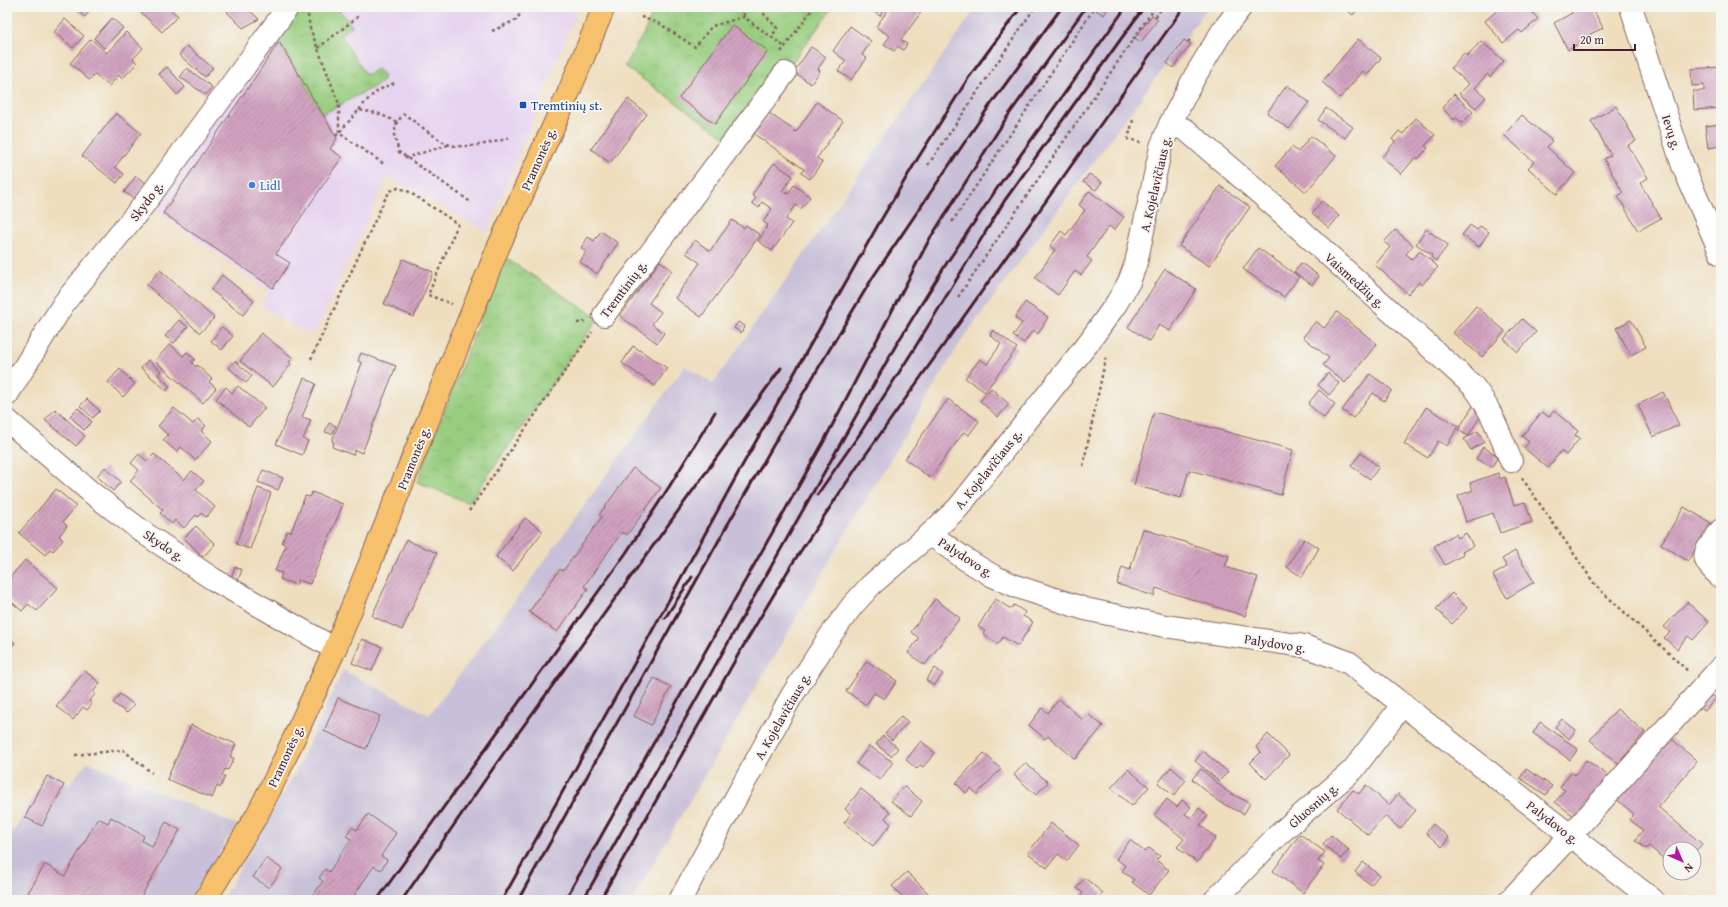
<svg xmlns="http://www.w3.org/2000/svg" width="1728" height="907" font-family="'Gentium Book Plus',serif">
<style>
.built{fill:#e6d3f0}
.industrial{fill:#c8c0d8}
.park{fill:url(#park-tufts);stroke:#717655}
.building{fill:url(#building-hatch)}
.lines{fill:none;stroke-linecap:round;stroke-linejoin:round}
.minor-casing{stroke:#83625e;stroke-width:24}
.major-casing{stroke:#83625e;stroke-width:24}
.path{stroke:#83625e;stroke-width:2.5;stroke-dasharray:3 3;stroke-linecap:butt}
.minor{stroke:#fff;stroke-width:22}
.major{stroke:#f7c06c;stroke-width:22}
.rail{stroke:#4a1f2b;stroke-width:3}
.transit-dot{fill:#1a4fb4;stroke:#f6f6f2;stroke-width:1.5}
.shop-dot{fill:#3f7fe0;stroke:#f6f6f2;stroke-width:1.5}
.labels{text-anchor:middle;stroke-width:4;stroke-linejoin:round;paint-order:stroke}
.transit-label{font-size:13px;fill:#164399;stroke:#f6f6f2;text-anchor:start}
.street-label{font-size:13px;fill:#4a1f2b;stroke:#f6f6f2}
.shop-label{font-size:13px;fill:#366cbe;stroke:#f6f6f2;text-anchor:start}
</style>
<defs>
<pattern id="park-tufts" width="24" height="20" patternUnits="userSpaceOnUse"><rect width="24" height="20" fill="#98cd7f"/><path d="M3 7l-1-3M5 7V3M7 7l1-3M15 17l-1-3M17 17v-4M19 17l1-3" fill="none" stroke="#84b06e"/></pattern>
<pattern id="building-hatch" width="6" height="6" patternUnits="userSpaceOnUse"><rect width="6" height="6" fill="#d1a3c0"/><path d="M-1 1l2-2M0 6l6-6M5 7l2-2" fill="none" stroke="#ac849c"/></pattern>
</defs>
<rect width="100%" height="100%" fill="#f6f6f2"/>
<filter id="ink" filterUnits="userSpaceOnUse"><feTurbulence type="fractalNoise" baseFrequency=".025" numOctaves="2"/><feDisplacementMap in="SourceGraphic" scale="8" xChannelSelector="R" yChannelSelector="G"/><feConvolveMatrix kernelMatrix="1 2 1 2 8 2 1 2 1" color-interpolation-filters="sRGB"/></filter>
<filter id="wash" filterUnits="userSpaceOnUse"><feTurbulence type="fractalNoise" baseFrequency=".012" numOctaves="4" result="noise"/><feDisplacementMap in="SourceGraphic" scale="16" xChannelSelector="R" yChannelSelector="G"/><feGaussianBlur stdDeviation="0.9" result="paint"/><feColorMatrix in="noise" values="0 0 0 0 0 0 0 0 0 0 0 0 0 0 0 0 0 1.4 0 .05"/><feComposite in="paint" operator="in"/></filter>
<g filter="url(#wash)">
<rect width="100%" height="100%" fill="#eedebe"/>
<path class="built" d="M288,7H579L487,232L388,176L314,335L281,320L261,304L269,291L145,203Z"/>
<path class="industrial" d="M966,7H1208L962,340L847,531L632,900H222L295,773L343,670L429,715L524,589L685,366L713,384L973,12Z
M87,762L237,825L189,900H7V843L48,771L69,785Z"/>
<path class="park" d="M302,7L338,8L352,26L340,34L366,75L377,69L384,75L381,83L323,114L279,42L283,32Z
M655,7H833L733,143L624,66L644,33Z
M504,257L598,318L469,503L417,482Z"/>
<g id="blocks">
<path class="building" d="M73,7H93L85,17Z
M135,7H168L178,16L162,32Z
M232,7H250L248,9L259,19L243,28L227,12Z
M867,7H925L901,40L907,44L903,50L898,46L894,51L884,44L890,36L876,27L887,11L884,9L880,16Z
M1098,7H1109L1104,15L1096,10Z
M1343,7H1359L1353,15Z
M1501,7L1504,10L1508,7H1528L1538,19L1522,33L1519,30L1503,43L1485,21Z
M1578,7H1592L1603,28L1584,37L1586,40L1568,50L1554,23L1572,13L1571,11Z
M1152,15L1158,19L1141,42L1135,38Z
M112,18L123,28L104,48L94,38Z
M65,19L84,36L73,48L54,32Z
M732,25L768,51L715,124L679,98Z
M850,26L871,41L862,55L867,58L851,80L838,71L846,61L833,51Z
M126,32L143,48L133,59L137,63L122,79L119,75L109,86L95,74L89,80L70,63L91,39L107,53Z
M1358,39L1381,58L1367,75L1363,71L1340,98L1322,82Z
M1184,40L1191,44L1173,68L1167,63Z
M1481,41L1504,61L1490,77L1487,74L1475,88L1486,97L1476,108L1459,94L1469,84L1451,68L1464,53L1467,56Z
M279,42L337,138L330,149L342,157L276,254L290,263L273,288L163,213Z
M187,46L213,68L205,77L179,55Z
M811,47L826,57L818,69L820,71L811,84L794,72Z
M167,67L185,87L177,95L159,74Z
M1721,67V108L1694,110L1693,91H1704V85L1692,86L1691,69Z
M187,68L212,87L206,95L180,77Z
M1287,85L1309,102L1289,129L1267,113Z
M1454,94L1473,112L1462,123L1456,118L1454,120L1442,108Z
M628,99L647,114L610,163L591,149Z
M817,102L843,121L817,158L822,162L810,179L801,173L804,169L754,134L769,113L796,132Z
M1616,106L1636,141L1628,145L1648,178L1640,183L1661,218L1638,231L1618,196L1623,193L1604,159L1611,155L1591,121Z
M1326,108L1353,127L1345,138L1318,120Z
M116,113L141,133L115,167L124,174L117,183L82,156Z
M1522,115L1552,141L1547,147L1575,173L1557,194L1528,168L1534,162L1504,135Z
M1416,118L1435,135L1425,146L1428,148L1418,159L1416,157L1401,174L1382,157L1395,142L1392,139L1399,131L1403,134Z
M1721,124V146L1708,148L1705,126Z
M1311,136L1336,156L1306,192L1275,166L1292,147L1298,152Z
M774,163L793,176L782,191L788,194L794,185L810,197L801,209L796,205L786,219L792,223L772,251L758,241L768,225L763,222L772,209L762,202L759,208L752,203L756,198L752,195Z
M1089,174L1102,182L1096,190L1083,182Z
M136,176L146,183L135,199L124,192Z
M1220,186L1250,207L1209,266L1179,246Z
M1089,191L1124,217L1114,230L1109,226L1087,257L1092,261L1081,275L1075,271L1058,295L1035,278L1055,250L1050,246L1061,231L1066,235L1085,210L1079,205Z
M1322,201L1339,216L1329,228L1312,213Z
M732,220L744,228L746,225L760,235L701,317L675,298L700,263L686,253L695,240L710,251Z
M1470,225L1477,230L1480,226L1489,232L1479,247L1462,235Z
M1426,229L1448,245L1436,261L1431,257L1432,255L1416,244Z
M1395,230L1413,245L1406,254L1412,259L1420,251L1438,267L1422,285L1419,282L1408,294L1375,265L1390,247L1384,242Z
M601,231L618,243L597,274L580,262L586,252L581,248L588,237L594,241Z
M1258,248L1299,277L1284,297L1243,269Z
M403,259L433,272L414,317L384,304Z
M660,261L672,270L649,303L661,312L652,324L664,333L657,343L620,316Z
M1301,263L1319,276L1312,285L1294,272Z
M1165,269L1196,289L1170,331L1159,325L1149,341L1128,327Z
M160,270L214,318L200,333L147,285Z
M222,275L254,301L243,315L211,290Z
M1025,302L1048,317L1038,334L1033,330L1024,343L1013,336L1022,323L1015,318Z
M1476,306L1505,331L1482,357L1453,333Z
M1337,312L1377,344L1345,383L1323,365L1329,358L1303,337L1316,321L1324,328Z
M1522,319L1536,332L1518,352L1504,339Z
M179,320L188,327L174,343L165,336Z
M1631,320L1646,347L1631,355L1616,328Z
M738,322L745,326L741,333L734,328Z
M222,327L233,336L222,350L211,341Z
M993,330L1017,348L985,392L965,378L980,359L987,364L1001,344L990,335Z
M261,333L293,358L289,362L291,364L273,387L240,361Z
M170,344L183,356L187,352L195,359L192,363L196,367L197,365L212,379L209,382L216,388L203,403L155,361Z
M633,346L667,368L655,386L622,363Z
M361,353L396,366L362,453L355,450L353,455L332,447L334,442L332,441L362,363L358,361Z
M148,360L161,371L158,375L170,386L167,391L141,368Z
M235,361L252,376L246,383L229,368Z
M120,369L135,384L123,397L108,382Z
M1328,373L1339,383L1329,395L1318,385Z
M1370,374L1392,390L1384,401L1373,393L1353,418L1342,410Z
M304,378L316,384L302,417L311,420L303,439L308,441L302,455L276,444Z
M238,386L265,408L249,427L216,399L226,387L232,393Z
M991,388L1009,404L998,417L980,401Z
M1319,390L1335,404L1324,418L1308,404Z
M1663,392L1679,425L1653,437L1638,405Z
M87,399L100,411L93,418L80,406Z
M948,399L979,421L969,435L964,432L930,478L905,459Z
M1473,406L1483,412L1468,436L1458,430Z
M1426,407L1458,426L1447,446L1438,441L1428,458L1404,444Z
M78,408L92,422L84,430L70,416Z
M174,408L193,424L198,419L206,426L201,431L212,441L195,460L181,447L177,452L163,440L168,435L158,426Z
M55,409L85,436L76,446L45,420Z
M1554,411L1578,431L1575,435L1580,438L1566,455L1561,451L1548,468L1524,448L1529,442L1522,436L1542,412L1549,417Z
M1154,412L1293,450L1281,495L1189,470L1181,498L1134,485Z
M329,423L336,426L332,434L325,432Z
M1478,431L1484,442L1471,450L1464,439Z
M1483,447L1498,456L1492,467L1476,459Z
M1361,453L1379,467L1370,479L1351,466Z
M139,454L147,461L154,454L184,480L192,471L204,481L196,490L215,507L206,517L201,513L198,517L196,515L184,528L175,520L172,524L160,513L163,510L130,481L139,470L131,463Z
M105,467L121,482L113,491L97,476Z
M633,468L661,488L627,535L622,532L584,586L588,589L557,632L529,612L560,569L563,571L602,517L599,515Z
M263,470L283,478L278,490L258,482Z
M1498,473L1500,479L1505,477L1514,505L1525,502L1532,522L1500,533L1493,513L1466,522L1458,496L1473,490L1470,483Z
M258,488L271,493L250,549L236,544Z
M56,489L76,506L63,522L67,526L59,536L63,540L53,551L50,549L45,555L19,533Z
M312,492L343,504L310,584L298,580L296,585L280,579L282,573L275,571L286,545L282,543L287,531L291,532L305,496L310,497Z
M1684,507L1711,523L1688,561L1661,544Z
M525,518L543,531L513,571L496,557Z
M196,526L215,544L203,557L184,538Z
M1143,529L1229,556L1225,567L1258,577L1245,616L1156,588L1154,596L1117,584L1122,567L1130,570Z
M1466,533L1473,546L1462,552L1463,555L1445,565L1434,546L1456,534L1458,538Z
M1304,539L1319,548L1302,577L1287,567Z
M406,540L437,553L402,630L372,616Z
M1515,551L1534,582L1507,598L1493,575L1507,567L1502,559Z
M25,560L58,588L37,611L28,604L22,611L7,598V581Z
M235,567L242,570L238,580L231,578Z
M1452,593L1467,608L1452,624L1436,609Z
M935,599L960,618L925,665L908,653L919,638L911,632Z
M995,599L1011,609L1014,605L1025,612L1023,616L1033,622L1018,646L1003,637L998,644L983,634L985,631L978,627Z
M1687,602L1709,622L1693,640L1688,636L1677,649L1664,638L1670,632L1664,627Z
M7,636L15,643L7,652Z
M362,639L382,647L372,671L352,663Z
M867,661L897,681L884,699L874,693L866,705L846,691Z
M935,668L943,674L934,686L926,680Z
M85,671L100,683L93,692L95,694L89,701L92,704L87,710L83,707L73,720L56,706Z
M654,678L671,687L651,725L634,716Z
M120,694L134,705L127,713L113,703Z
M1710,694L1716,698L1705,711L1699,706Z
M338,698L380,716L366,749L324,731Z
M1059,699L1083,720L1088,714L1103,726L1075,759L1048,736L1045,739L1029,725L1042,708L1048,713Z
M1617,709L1645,732L1618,764L1590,740Z
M901,716L908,722L892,740L885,734Z
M1562,719L1576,730L1569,739L1555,727Z
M1540,722L1578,749L1570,760L1533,733Z
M191,725L236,744L230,757L234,758L228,770L225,769L222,775L225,777L220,788L217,786L212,798L167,779Z
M1268,734L1289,755L1266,779L1250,763L1261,752L1256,747Z
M1667,735L1697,761L1658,807L1702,844L1694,853V849H1670V852L1664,859L1649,846L1646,849L1635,840L1643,830L1629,819L1634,814L1614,797Z
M883,736L898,748L891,756L876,744Z
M921,741L935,753L923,767L920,765L917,769L906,760Z
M869,746L893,762L880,780L856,764Z
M1203,751L1228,772L1219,781L1195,761Z
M984,753L1001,769L977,794L971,788L966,793L956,783Z
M1586,760L1609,776L1578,819L1555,802L1565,790L1560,787L1571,772L1575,775Z
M1025,763L1048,782L1036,795L1014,775Z
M1171,767L1186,780L1174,796L1158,783Z
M1128,769L1149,787L1132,806L1111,788Z
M1201,769L1228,792L1250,803L1244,814L1219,802L1192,779Z
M1526,769L1552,786L1546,795L1520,778Z
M47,776L64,785L42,826L25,817Z
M1366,785L1389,805L1398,794L1416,810L1400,829L1385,816L1368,835L1337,809L1353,790L1359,794Z
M904,786L922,801L911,816L891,801Z
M861,789L890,812L885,818L891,824L873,846L844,823L851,814L845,809Z
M1167,799L1177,807L1182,800L1191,807L1185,814L1191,818L1199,808L1208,816L1200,825L1216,838L1197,862L1177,847L1184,839L1154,815Z
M368,814L396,833L381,856L387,860L381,870L374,866L351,900H316L312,897L323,881L319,878L325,869L329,872L351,839L346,836L352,827L357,830Z
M111,817L144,836L142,841L152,847L166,822L180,830L139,900H24L45,864L65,876L98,818L108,823Z
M1051,823L1079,845L1067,861L1058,854L1047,868L1028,853Z
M1433,824L1449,838L1442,847L1426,833Z
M1300,834L1325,852L1318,861L1324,865L1303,893L1273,871Z
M1331,835L1349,850L1341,859L1323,844Z
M1130,840L1145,852L1149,848L1160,856L1156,860L1169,870L1149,895L1132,882L1134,880L1122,871L1126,866L1116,859Z
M266,858L282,869L269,888L253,877Z
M1363,862L1379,875L1371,885L1355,872Z
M907,872L929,894L923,900H906L892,886Z
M1085,878L1103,893L1097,900H1078L1083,893L1077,888Z"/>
</g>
</g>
<g filter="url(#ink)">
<use href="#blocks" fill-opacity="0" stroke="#83625e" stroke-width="1"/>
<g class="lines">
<defs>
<path id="minor" d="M1631,7L1683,166L1721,254
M1170,124L1186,130L1279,210L1473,386C1491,408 1500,435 1511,461
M604,315L785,73
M7,395L64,303L145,203L288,7
M7,420L93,494L147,535L213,579L335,649
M1721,530C1705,553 1696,556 1721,577
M930,534L965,559L993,576L1018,587L1085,609L1165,626L1304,646L1348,662L1653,900
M680,900L791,697L830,636L852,606L871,585L930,534L958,508L1089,342L1116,304L1129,282L1136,263L1161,147L1170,124L1195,76L1223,30L1241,7
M1215,900L1278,835L1353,770L1403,704
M1510,900L1570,836L1721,667"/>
<path id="major" d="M205,900L257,815L277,775L335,649L498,248L568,94L604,7"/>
</defs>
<use href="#minor" class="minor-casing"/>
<use href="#major" class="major-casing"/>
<path class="path" d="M743,7L744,17
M764,7V14L777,28L771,38
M948,11L950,7
M308,15L310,28L339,104V133L384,164
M641,17L660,24L695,47L712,26L744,17L785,47
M492,31L516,20L525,7
M1188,42L1192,37
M318,48L360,15
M781,52L814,7
M359,110C370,96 377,89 395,83
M1133,120L1128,139L1141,142
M397,122L394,135L399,152L472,203
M336,136L359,110L377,113L397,122L404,114C414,121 440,142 450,145C464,149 497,143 510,137
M405,158L448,145
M928,165L1035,7
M952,222L1095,7
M958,297L1151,13L1156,16L1163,7
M577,323L585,322
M311,359L384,201L390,191L398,188L406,190L458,224L428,295L452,304
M1083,466L1106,357
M1522,478L1596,586L1689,672
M469,511L592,332
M75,755L123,750L152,773"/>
<use href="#minor" class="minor"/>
<use href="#major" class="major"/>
<path class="rail" d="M817,495L859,435L914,349L1005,200L1144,7
M665,618L692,577
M377,900L626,553L669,487L715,412
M402,900L501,757L781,368
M502,900L634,664L742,466L878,225L918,158L969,77L1021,7
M518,900L728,524L801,397L873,277L988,108L1062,7
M565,900L824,441L929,240L1005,120L1086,7
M583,900L896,345L948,261L1002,181L1126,7
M600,900L738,655L792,564L859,464L1184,7"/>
</g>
</g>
<rect class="transit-dot" x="519" y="101" width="8" height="8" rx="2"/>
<circle class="shop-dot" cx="252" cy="185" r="4"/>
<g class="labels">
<g class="transit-label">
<text x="531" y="110">Tremtinių st.</text>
</g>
<g class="street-label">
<text transform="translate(1672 132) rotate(72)" y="5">Ievų g.</text>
<text transform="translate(538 159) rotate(-66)" y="5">Pramonės g.</text>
<text transform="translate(1155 184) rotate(-77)" y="5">A. Kojelavičiaus g.</text>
<text transform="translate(146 201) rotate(-53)" y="5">Skydo g.</text>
<text transform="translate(1355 280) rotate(42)" y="5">Vaismedžių g.</text>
<text transform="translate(623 289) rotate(-53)" y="5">Tremtinių g.</text>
<text transform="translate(413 458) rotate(-68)" y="5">Pramonės g.</text>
<text transform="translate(988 469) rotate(-51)" y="5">A. Kojelavičiaus g.</text>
<text transform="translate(164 545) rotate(34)" y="5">Skydo g.</text>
<text transform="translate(966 557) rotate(33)" y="5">Palydovo g.</text>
<text transform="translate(1275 643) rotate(9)" y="5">Palydovo g.</text>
<text transform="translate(782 716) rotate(-60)" y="5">A. Kojelavičiaus g.</text>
<text transform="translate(285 756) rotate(-65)" y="5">Pramonės g.</text>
<text transform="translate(1313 805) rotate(-41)" y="5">Gluosnių g.</text>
<text transform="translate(1553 822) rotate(38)" y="5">Palydovo g.</text>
</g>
<g class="shop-label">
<text x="260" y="190">Lidl</text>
</g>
</g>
<rect width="1728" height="907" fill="none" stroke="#f6f6f2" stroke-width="24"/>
<g transform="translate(1682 861) rotate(135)"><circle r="19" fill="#f6f6f2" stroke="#b1a0a2"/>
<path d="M0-3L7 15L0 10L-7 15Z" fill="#b5179e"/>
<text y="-6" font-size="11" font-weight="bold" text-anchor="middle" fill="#4a1f2b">N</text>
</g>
<path d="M1574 44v6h61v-6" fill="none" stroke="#4a1f2b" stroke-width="2"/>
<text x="1580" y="44" font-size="12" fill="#4a1f2b" stroke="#f6f6f2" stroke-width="3" paint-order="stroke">20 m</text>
</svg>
